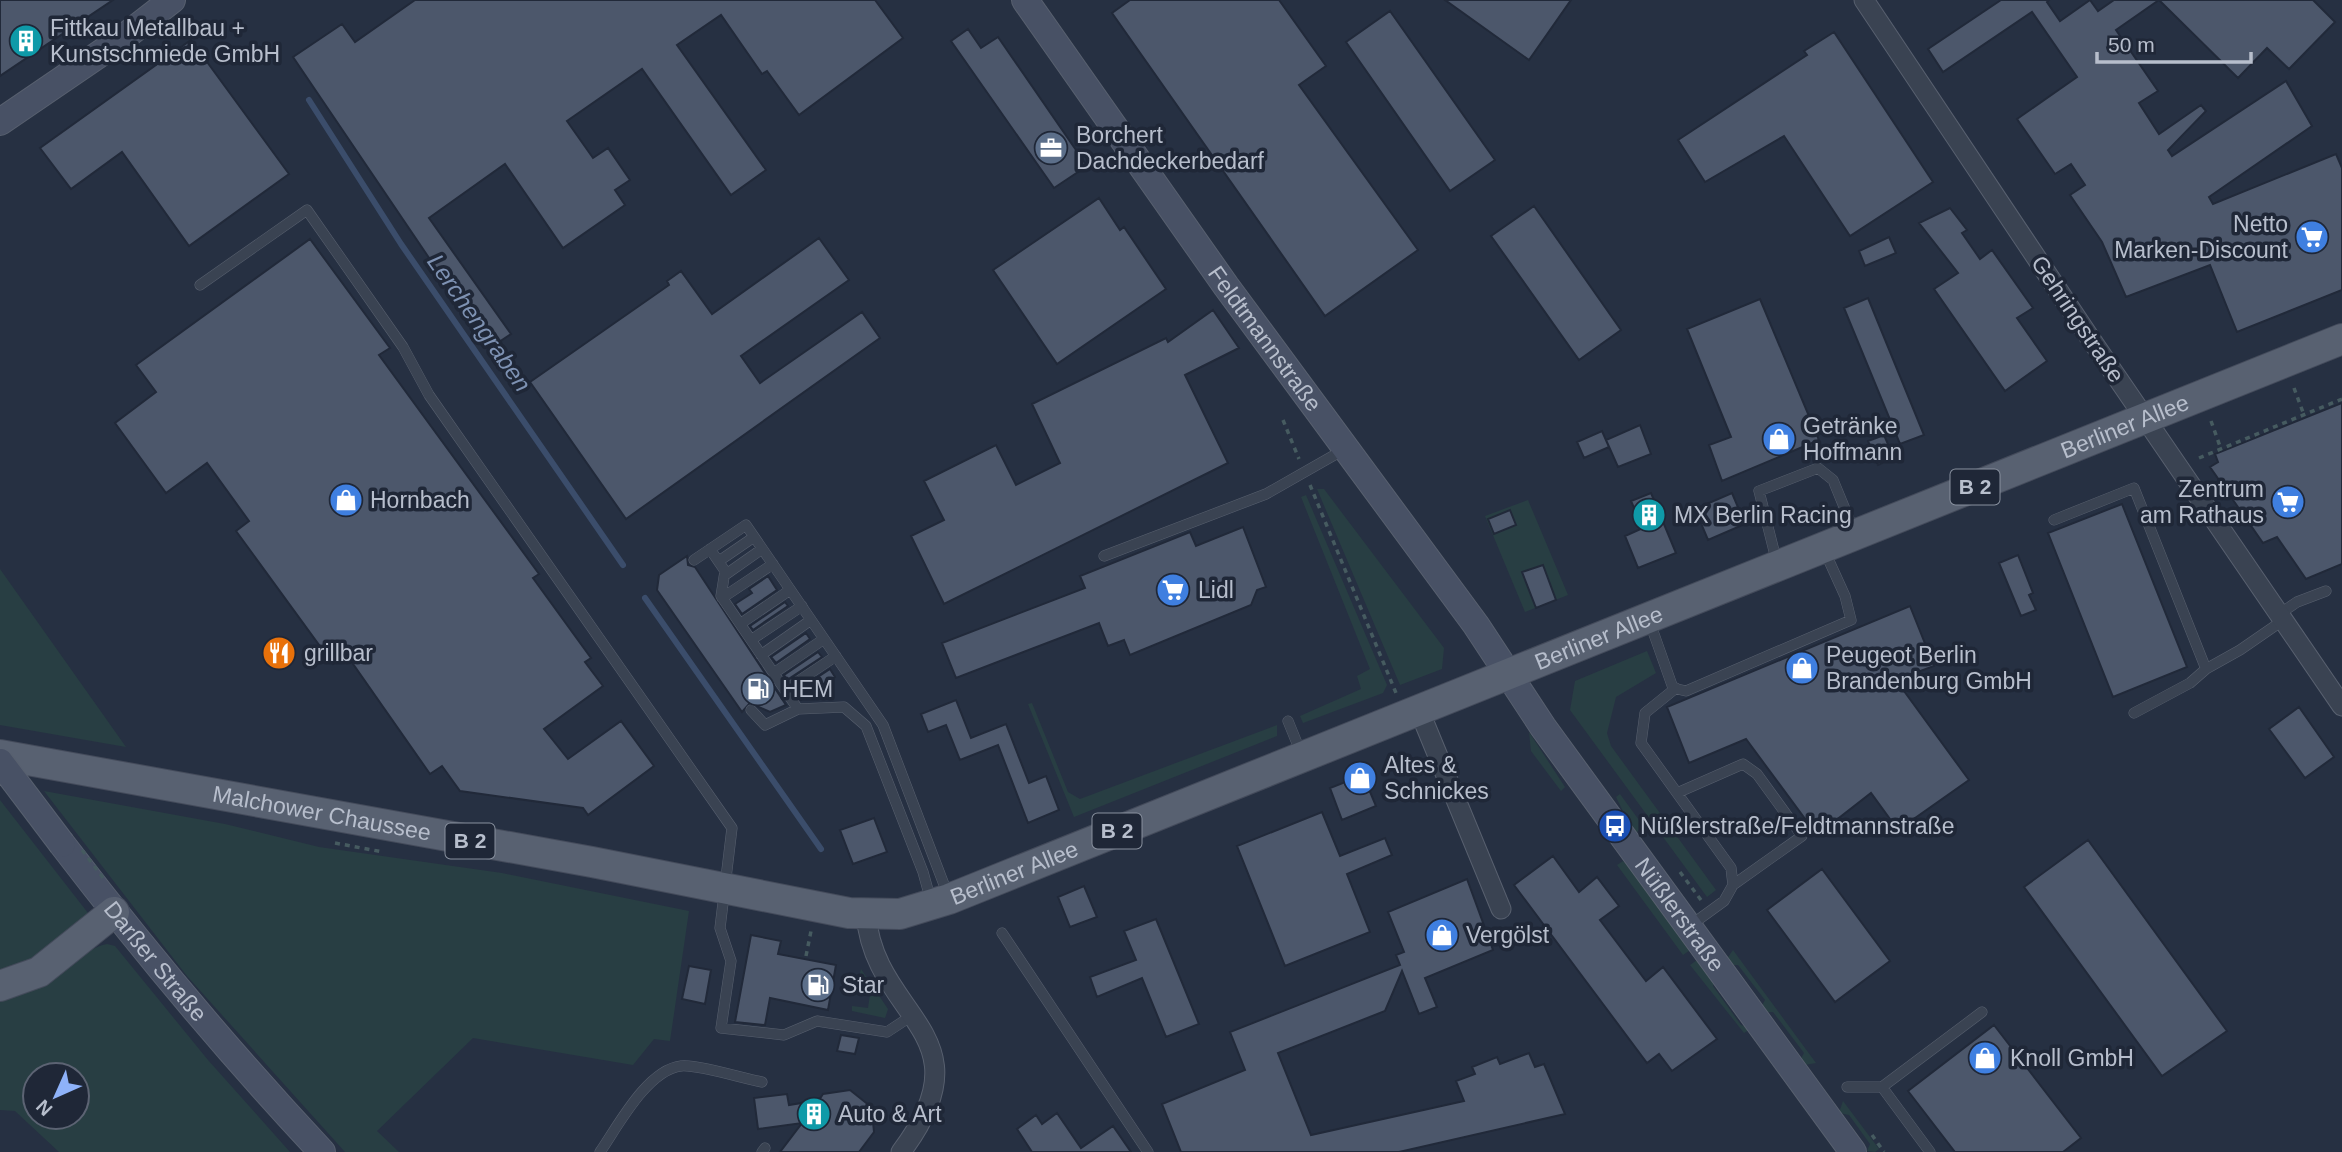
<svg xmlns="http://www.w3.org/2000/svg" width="2342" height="1152" font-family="Arial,sans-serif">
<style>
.green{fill:#283e43;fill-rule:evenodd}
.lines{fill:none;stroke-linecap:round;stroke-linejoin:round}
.stream{stroke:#3b4d6b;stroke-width:6}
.building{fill:#4c576b;stroke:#212939;stroke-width:2}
.lane-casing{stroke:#58606f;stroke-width:11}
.street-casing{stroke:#58606f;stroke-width:21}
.secondary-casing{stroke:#58606f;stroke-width:28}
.primary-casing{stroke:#444b5b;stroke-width:32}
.path{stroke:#465b60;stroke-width:3.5;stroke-dasharray:5 5;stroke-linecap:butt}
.lane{stroke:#3a4352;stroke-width:10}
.street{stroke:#3a4352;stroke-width:19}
.secondary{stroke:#485165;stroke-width:26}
.primary{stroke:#586171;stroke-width:30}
.secondary-bridge-casing{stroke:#58606f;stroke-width:28;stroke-linecap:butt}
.path-bridge{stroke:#465b60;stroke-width:3.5;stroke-dasharray:5 5;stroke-linecap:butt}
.secondary-bridge{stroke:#485165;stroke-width:26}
.labels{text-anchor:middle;stroke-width:7;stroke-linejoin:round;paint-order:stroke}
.shield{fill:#1f2737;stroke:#89919f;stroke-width:2}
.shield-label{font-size:21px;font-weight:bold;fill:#b7becc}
.poi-label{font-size:23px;fill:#b7becc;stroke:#1f2737;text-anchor:start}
.street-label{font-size:23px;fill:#b7becc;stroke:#1f2737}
.water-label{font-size:24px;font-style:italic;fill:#7e92b3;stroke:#1f2737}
</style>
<rect width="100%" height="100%" fill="#263042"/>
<path class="green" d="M1317,489H1324L1444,648L1442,669L1400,685Z
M1306,495L1387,685L1383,693L1303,723L1300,716L1361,689L1357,676L1370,669L1301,497Z
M1528,500L1568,595L1525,612L1485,516Z
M0,569L126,747L0,725Z
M1647,651L1656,673L1616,697L1607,733L1611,746L1716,890L1707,897L1570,710L1575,681Z
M1032,703L1068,792L1080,799L1277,725V736L1074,817L1030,709L1028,704Z
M1529,732L1565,787L1561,791L1531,751Z
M44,791L225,824L319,847L502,873L689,911L670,1041L654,1039L633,1065L473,1038L377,1131L399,1152H345L187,976Z
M1620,794L1644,827L1634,834L1616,797Z
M0,800L88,913L85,920L36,960L0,973Z
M1623,861L1639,876L1693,948L1683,955L1617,865Z
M107,944L115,946L208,1060L290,1152H59L15,1111L0,1110V998C19,996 36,990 52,980C72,968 83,949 107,944ZM35,1075H77V1117H35Z
M1733,950L1816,1063L1804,1065L1800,1060L1804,1053L1773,1012H1764L1761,1007L1765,1000L1738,965H1730L1726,960Z
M1700,958L1716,979L1713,986L1741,1025L1752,1028L1744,1033L1690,965Z
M861,969L888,1009L885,1018L852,1011V1006L868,1008L870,994L856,990Z
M1843,1101L1879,1149L1875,1152L1867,1151L1870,1144L1849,1115L1839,1113Z"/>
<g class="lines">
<path class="stream" d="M309,100L401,244L623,565
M645,598L821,849"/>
</g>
<path class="building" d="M0,0H113L0,76Z
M415,0H875L903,38L799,115L767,71L762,74L721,15L677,45L766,170L731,195L642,69L567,121L593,158L608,148L630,180L615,190L625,205L563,248L505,164L429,218L511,334L490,348L293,57L342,24L355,42Z
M1130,0H1279L1326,66L1299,85L1418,250L1325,316L1112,13Z
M1445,0H1571L1529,60Z
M2001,0H2049L2047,2L2060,21L2090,0L2098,11L2114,0H2313L2335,22L2289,69L2267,48L2238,78L2159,0L2116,30L2158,91L2139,103L2159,134L2201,105L2206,111L2168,150L2172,156L2286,81L2312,126L2209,197L2213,204L2336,154L2342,168V290L2237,332L2210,265L2126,297L2102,242L2070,195L2085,185L2071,164L2055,174L2017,119L2077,77L2032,12L1943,72L1928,49Z
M1390,11L1495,160L1450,191L1346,42Z
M968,29L981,48L998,37L1087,166L1054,188L951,41Z
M1834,32L1933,182L1850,236L1784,136L1705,182L1678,140L1807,55L1804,51Z
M191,40L289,174L189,246L122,152L71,189L40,148Z
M1099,198L1120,230L1124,227L1166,289L1057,364L993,270Z
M1534,206L1621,330L1579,360L1491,236Z
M1950,208L1967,230L1962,233L1980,259L1992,250L2033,308L2017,318L2047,361L2005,391L1934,289L1958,273L1919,223Z
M1889,237L1896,253L1865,266L1859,251Z
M819,238L849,280L741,356L760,383L862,312L880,338L626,519L530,382L669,285L667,281L681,271L712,314Z
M310,239L390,348L379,355L539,574L533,578L591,658L585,662L603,686L544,729L568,759L621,721L654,766L588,815L583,808L460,791L442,766L430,774L346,654L333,664L236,531L249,521L207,463L166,493L115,423L156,392L136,365Z
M1868,298L1924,435L1900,444L1844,308Z
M1760,299L1819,440L1722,481L1709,445L1731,437L1687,329Z
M1213,310L1239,348L1185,375L1228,463L944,604L911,536L944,520L924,481L996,445L1016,485L1060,463L1032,404L1166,338L1168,342Z
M2342,403V564L2306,579L2277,537L2263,543L2210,467L2218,462L2215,454Z
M1640,425L1651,454L1618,467L1606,440Z
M1602,431L1609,447L1584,458L1577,442Z
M1884,435L1894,458L1878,465L1868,441Z
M1651,493L1676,553L1638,568L1625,536L1643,528L1631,501Z
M1732,493L1745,524L1708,540L1695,509Z
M2122,504L2187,667L2113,697L2048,533Z
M1510,510L1516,525L1494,534L1488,519Z
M1243,527L1266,587L1257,590L1251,605L1130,655L1124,640L1108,646L1099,623L956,678L942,643L1085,588L1080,576L1190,532L1196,546Z
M2018,555L2033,593L2029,595L2036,610L2021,616L1999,563Z
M687,556L688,565L695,567L786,705L770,712L750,703L742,712L657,590L659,575Z
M1543,565L1556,600L1536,608L1522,572Z
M768,576L777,590L742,614L735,604L752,593L749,589Z
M785,602L788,606L753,630L750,626Z
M1910,606L1934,666L1896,680L1969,780L1898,830L1871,793L1817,835L1746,739L1689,763L1667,707Z
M806,633L810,639L776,663L771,657Z
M818,652L822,657L787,680L784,675Z
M830,669L835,677L801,700L795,692Z
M956,700L971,738L1006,724L1029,783L1046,776L1059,810L1028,823L998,745L960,760L946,725L928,732L921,714Z
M2299,707L2334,757L2305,778L2269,729Z
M1363,775L1376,806L1342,820L1330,788Z
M1322,812L1340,856L1385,838L1392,855L1347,874L1370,932L1285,966L1237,846Z
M874,818L887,852L853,864L840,830Z
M2088,840L2227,1031L2162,1076L2024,887Z
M1553,856L1579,892L1597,877L1619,906L1600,920L1646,981L1663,967L1717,1039L1672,1071L1659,1054L1647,1063L1514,885Z
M1822,869L1890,961L1835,1002L1767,910Z
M1467,879L1493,950L1425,978L1437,1007L1419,1014L1402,971L1385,1011L1278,1053L1311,1135L1464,1101L1456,1081L1475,1074L1472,1067L1497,1057L1500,1064L1529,1053L1535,1067L1544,1064L1565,1114L1399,1152H1181L1162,1104L1245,1070L1230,1032L1400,965L1396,955L1404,952L1388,912Z
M1084,886L1097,917L1070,927L1058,897Z
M1156,919L1199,1024L1166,1037L1142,978L1097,997L1090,977L1136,960L1124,931Z
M751,935L781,941L778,954L836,965L828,1010L770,998L765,1025L735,1022Z
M689,966L711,970L705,1004L682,999Z
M1994,1025L2081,1138L2063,1152H1955L1908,1091Z
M841,1035L859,1038L855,1054L837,1051Z
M850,1090L870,1106L873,1122L874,1132L859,1152H780L802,1123L758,1129L754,1098L787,1094L789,1105L819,1100L823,1094Z
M1057,1113L1081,1148L1113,1126L1131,1152H1032L1017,1129L1036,1115L1042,1124Z"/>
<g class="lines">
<defs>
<path id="lane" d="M200,285L307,210L403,347L429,395L732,828L720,928L731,961L721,1028L784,1035L817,1021L887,1032L913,1015
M2054,520L2134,488L2206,669L2240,650L2282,621
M710,549L725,571L721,596L798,709
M1104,556L1266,494L1345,449
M694,560L746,525L883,725L948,895
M719,561L754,537
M1777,563L1759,491L1818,468L1833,480L1854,531
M725,575L762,549
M722,598L773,564
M2278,615L2297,602L2326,591
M1649,620L1673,688L1686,691L1851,620L1845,596L1825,552
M740,624L790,590
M751,640L802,606
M761,655L811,620
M774,673L824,639
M1676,688L1645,713L1641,743L1731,868L1733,885L1724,901L1691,925
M785,690L836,656
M751,710L765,725L798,709L844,707L866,726L923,872L931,901
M2134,713L2190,683L2206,669
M1288,721L1301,753
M1677,793L1743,764L1757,774L1802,836L1733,885
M1002,933L1148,1152
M1847,1087H1882L1930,1152
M1882,1087L1982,1012
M600,1152C618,1126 647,1070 681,1066C696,1064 745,1079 762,1082
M762,1152L765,1148"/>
<path id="street" d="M1864,0L2088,335L2342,706
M1419,710L1501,909
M866,914C874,1019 991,1033 901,1152"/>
<g id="secondary">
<path id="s1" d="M1025,0L1226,286L1476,625L1543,727L1853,1152"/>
<path d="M0,122L123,38L172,0"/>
<path id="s2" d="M62,844C144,951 230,1054 322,1152"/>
</g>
<g id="primary">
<path id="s3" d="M0,755L592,862L849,913L900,914L949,899L2342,339"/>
<path d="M0,986L39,972L114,912"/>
</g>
</defs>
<use href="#lane" class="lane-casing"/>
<use href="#street" class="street-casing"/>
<use href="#secondary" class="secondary-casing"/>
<use href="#primary" class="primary-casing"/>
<path class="path" d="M2294,388L2304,415
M1283,420L1299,459
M2211,421L2221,449
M2199,458L2342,399
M1310,485L1396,693
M335,843L383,852
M1680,872L1701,900
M806,956L811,931
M1872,1135L1884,1152"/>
<use href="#lane" class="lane"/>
<use href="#street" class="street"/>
<use href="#secondary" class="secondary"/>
<use href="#primary" class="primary"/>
<defs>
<path id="secondary-bridge" d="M0,762L62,844"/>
</defs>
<use href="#secondary-bridge" class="secondary-bridge-casing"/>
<path class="path-bridge" d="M82,850L104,879"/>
<use href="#secondary-bridge" class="secondary-bridge"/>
</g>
<defs>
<symbol id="building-disc" viewBox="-11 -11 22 22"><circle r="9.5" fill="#0f9aa8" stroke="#1f2737"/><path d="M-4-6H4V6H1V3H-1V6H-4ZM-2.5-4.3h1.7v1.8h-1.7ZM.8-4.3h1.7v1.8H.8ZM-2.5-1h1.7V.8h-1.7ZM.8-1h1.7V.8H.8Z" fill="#fff"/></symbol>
<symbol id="office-disc" viewBox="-11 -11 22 22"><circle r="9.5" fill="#5c6f8a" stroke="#1f2737"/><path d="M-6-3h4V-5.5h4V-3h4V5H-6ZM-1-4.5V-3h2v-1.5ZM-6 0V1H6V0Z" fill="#fff"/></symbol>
<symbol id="supermarket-disc" viewBox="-11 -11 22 22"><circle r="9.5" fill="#3f7fe0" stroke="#1f2737"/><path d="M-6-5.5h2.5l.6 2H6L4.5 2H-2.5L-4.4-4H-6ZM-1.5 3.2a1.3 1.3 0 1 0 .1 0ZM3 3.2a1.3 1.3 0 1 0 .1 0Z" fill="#fff"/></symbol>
<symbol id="shop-disc" viewBox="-11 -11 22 22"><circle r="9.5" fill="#3f7fe0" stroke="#1f2737"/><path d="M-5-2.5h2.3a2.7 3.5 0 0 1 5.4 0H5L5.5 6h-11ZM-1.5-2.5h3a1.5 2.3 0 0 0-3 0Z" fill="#fff"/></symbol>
<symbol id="restaurant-disc" viewBox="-11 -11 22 22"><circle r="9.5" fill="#e8710a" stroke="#1f2737"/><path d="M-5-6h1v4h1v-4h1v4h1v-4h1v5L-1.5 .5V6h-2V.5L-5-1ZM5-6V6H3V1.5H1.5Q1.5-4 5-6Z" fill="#fff"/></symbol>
<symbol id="fuel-disc" viewBox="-11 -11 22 22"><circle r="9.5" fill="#5c6f8a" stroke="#1f2737"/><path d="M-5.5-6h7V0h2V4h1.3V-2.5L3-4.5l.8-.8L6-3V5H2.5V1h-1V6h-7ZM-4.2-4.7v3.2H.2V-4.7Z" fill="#fff"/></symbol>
<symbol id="bus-disc" viewBox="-11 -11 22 22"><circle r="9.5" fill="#1a4fb4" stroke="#1f2737"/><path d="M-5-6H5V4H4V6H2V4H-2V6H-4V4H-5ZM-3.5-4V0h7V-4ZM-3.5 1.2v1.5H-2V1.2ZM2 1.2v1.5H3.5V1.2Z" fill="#fff"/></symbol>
</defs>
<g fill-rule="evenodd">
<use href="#building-disc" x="7" y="22" width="38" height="38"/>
<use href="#office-disc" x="1032" y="129" width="38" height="38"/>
<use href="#supermarket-disc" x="2293" y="218" width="38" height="38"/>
<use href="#shop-disc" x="1760" y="420" width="38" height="38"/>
<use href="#shop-disc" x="327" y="481" width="38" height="38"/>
<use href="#supermarket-disc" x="2269" y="483" width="38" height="38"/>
<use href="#building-disc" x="1630" y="496" width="38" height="38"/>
<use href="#supermarket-disc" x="1154" y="571" width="38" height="38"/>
<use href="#restaurant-disc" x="260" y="634" width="38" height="38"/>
<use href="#shop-disc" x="1783" y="649" width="38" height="38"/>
<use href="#fuel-disc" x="739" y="670" width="38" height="38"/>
<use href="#shop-disc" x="1341" y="759" width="38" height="38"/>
<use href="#bus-disc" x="1596" y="807" width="38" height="38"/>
<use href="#shop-disc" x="1423" y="916" width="38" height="38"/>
<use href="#fuel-disc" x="799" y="966" width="38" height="38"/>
<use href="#shop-disc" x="1966" y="1039" width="38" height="38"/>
<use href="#building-disc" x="795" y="1095" width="38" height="38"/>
</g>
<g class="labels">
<g class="shield">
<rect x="1950.5" y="469.5" width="49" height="35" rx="5"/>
<rect x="1092.5" y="813.5" width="49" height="35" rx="5"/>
<rect x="445.5" y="823.5" width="49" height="35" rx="5"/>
</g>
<g class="shield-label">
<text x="1975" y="494">B 2</text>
<text x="1117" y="838">B 2</text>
<text x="470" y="848">B 2</text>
</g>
<g class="poi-label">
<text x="50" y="36">Fittkau Metallbau +<tspan x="50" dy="26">Kunstschmiede GmbH</tspan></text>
<text x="1076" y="143">Borchert<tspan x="1076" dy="26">Dachdeckerbedarf</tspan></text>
<text x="2288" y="232" text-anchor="end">Netto<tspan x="2288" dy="26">Marken-Discount</tspan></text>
<text x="1803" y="434">Getränke<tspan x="1803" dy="26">Hoffmann</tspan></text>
<text x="2264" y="497" text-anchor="end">Zentrum<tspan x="2264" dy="26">am Rathaus</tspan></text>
<text x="370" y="508">Hornbach</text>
<text x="1674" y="523">MX Berlin Racing</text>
<text x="1198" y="598">Lidl</text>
<text x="304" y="661">grillbar</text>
<text x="1826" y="663">Peugeot Berlin<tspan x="1826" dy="26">Brandenburg GmbH</tspan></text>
<text x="782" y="697">HEM</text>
<text x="1384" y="773">Altes &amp;<tspan x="1384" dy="26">Schnickes</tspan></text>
<text x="1640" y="834">Nüßlerstraße/Feldtmannstraße</text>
<text x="1466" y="943">Vergölst</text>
<text x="842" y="993">Star</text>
<text x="2010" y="1066">Knoll GmbH</text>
<text x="838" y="1122">Auto &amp; Art</text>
</g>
<g class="street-label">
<text transform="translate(2078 319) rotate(56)" y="8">Gehringstraße</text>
<text dy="8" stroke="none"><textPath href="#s1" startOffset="415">Feldtmannstraße</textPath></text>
<text dy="8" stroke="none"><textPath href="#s3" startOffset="2233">Berliner Allee</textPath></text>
<text dy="8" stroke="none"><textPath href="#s3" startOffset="1666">Berliner Allee</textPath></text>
<text dy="8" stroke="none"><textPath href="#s3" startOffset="327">Malchower Chaussee</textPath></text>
<text dy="8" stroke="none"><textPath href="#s3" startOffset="1036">Berliner Allee</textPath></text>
<text dy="8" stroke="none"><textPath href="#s1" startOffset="1125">Nüßlerstraße</textPath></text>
<text dy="8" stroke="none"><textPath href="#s2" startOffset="150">Darßer Straße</textPath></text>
</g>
<g class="water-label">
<text transform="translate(479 323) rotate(55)" y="8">Lerchengraben</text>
</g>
</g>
<g transform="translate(56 1096) rotate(225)"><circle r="33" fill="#1f2737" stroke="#5c6373" stroke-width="2"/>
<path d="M0-5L12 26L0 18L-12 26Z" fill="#8eb2f9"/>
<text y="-10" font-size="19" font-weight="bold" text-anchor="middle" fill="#b7becc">N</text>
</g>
<path d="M2097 52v10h154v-10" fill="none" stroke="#b7becc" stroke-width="3.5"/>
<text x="2108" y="52" font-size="21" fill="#b7becc" stroke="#1f2737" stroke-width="5" paint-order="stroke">50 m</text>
</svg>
